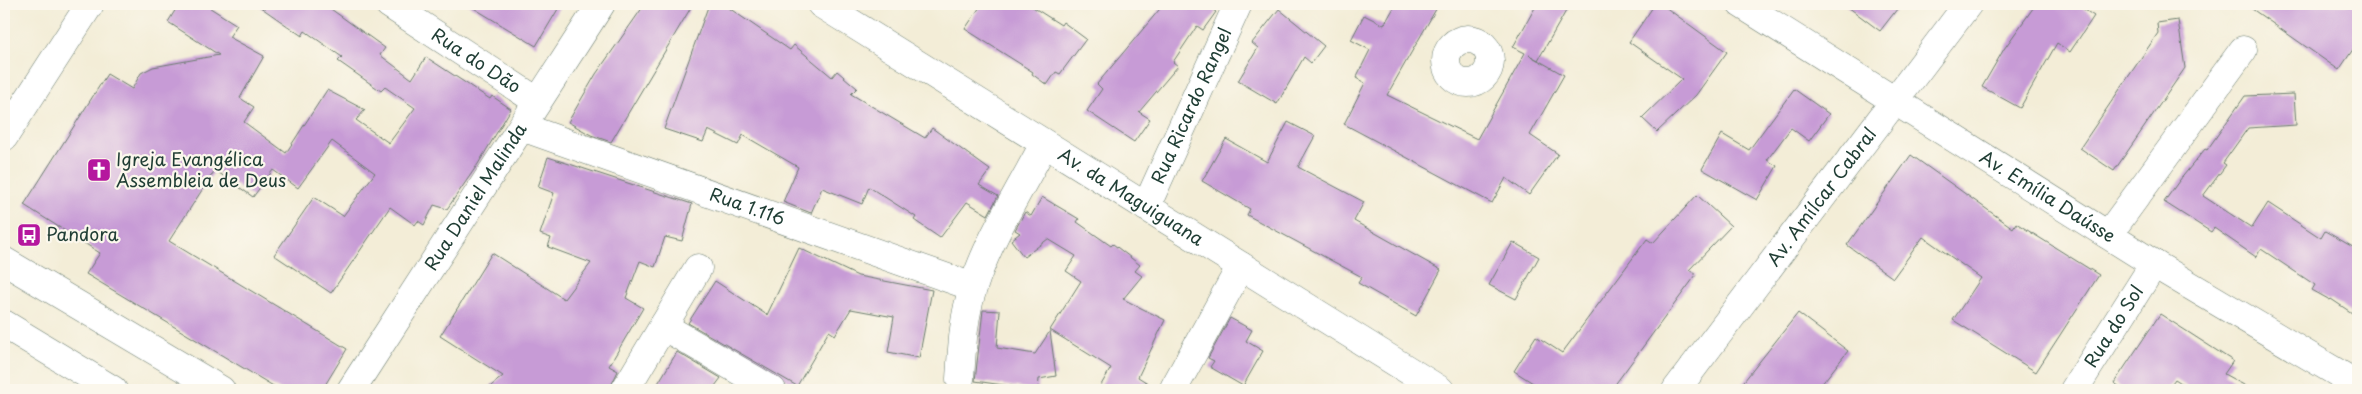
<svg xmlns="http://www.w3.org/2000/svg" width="2362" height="394" font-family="'Playpen Sans',sans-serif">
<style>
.building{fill:#c79bd6}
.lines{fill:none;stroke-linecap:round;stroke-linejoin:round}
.minor-casing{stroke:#697b6d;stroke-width:29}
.major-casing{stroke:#697b6d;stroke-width:29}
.minor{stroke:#fff;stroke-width:28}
.major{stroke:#fff;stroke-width:28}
.labels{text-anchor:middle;stroke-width:4.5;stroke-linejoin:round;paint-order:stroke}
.street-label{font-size:18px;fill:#1f3d34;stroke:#fbf7ec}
.poi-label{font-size:18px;fill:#1f3d34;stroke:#fbf7ec;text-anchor:start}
</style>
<rect width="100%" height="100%" fill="#fbf7ec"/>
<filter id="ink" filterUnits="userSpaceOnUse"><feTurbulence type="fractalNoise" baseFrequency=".02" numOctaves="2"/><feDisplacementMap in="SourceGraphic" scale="10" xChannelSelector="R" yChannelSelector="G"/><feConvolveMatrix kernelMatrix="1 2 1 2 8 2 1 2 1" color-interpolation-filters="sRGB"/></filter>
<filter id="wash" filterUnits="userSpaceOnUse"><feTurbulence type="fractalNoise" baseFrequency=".0096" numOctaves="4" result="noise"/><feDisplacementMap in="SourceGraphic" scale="20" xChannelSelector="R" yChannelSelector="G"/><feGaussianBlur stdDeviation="1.12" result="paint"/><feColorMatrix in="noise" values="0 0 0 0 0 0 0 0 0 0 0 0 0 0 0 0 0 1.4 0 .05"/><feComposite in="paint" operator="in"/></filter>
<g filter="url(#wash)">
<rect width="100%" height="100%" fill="#f3edd7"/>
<g id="blocks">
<path class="building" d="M179,4H204L237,25L229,37L264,56L240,98L254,107L244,122L286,153L327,90L365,110L356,120L389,143L415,108L385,87L381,91L338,61L342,57L305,31L302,36L256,4H324L385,48L380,55L412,79L426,57L490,99L492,96L511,109L478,164L447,209L434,205L424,225L418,221L415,225L390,207L331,293L274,255L314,197L343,216L375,173L332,141L298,188L273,170L253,197L215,170L169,241L347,349L322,390H280L86,274L100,253L24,205L107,74L132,89L141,73L153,67L219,55L168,22Z
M467,4H561L536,46Z
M645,4H693L611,142L591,135L568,122L596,74Z
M709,4H723L790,50L794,45L832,77L837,71L857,88L851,94L925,138L932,128L990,170L979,185L998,196L988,215L967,202L940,238L914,220L916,217L869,187L862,204L822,188L811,213L783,202L798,167L743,135L738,145L708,130L703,142L664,129Z
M982,4H1028L1061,25L1063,22L1086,39L1060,74L1056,72L1047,85L1032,74L1033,72L965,29Z
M1164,4H1212L1209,7L1216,12L1203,30L1197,26L1173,62L1178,66L1139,112L1150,119L1134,142L1087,111L1102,89L1097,84Z
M1396,4H1439L1387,95L1477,139L1525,53L1513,47L1537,4H1570L1538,60L1529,55L1564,75L1530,135L1558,154L1529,195L1506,178L1492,203L1344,124L1365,83L1356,78L1370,50L1351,40L1364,15L1384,25Z
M1655,4H1661L1727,52L1696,95L1657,132L1642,118L1682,79L1629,42Z
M1844,4H1901L1880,31Z
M2036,4H2076L2094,16L2070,52L2057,43L2020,108L1982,87L2004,49Z
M2245,4H2358V42L2339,70Z
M1279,9L1324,46L1311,63L1304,57L1277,104L1238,81L1258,48L1252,43Z
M2178,20L2185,68L2114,171L2080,148L2158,33L2157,23Z
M1794,89L1829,114L1809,141L1791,128L1767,160L1777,166L1757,200L1702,169L1722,134L1749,150Z
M2294,94L2296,125L2248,128L2223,163L2226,165L2203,196L2252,228L2268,203L2321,238L2325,231L2358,250V317L2331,299L2330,300L2312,290L2315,285L2261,249L2256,257L2214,228L2211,232L2164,202L2179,181L2205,149L2207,150L2245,96Z
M1288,122L1315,136L1298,167L1364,202L1354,221L1441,270L1416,316L1358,283L1362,277L1247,215L1250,209L1202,181L1226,139L1267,162Z
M1911,155L2013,228L2016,223L2099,275L2036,372L1953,320L1981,278L1923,237L1893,278L1847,245Z
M548,157L692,204L682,241L665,237L655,267L640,261L626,298L643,308L609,366L618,371L609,390H486L503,376L440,336L492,253L564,299L591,263L548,247L551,238L540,234L554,193L538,187Z
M1697,195L1731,226L1689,270L1696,275L1611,390H1544L1514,371L1536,336L1562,353L1647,239L1653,243Z
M1042,197L1079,219L1077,222L1111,246L1113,244L1140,265L1135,271L1142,276L1123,299L1165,320L1138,377L1159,390H1098L1111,368L1050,330L1081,281L1066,271L1076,256L1048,239L1024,257L1011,240L1020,233L1015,230L1025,212L1031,216Z
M1513,242L1539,257L1516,299L1489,285Z
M799,248L858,276L932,290L919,358L888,352L894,317L851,309L835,335L829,331L797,386L688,323L715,281L767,315Z
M983,310L1000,311L997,348L1035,354L1050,331L1056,376L1039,379L1038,390L975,381Z
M1798,313L1848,351L1817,390H1737Z
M2160,314L2233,361L2224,374L2253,390H2192L2175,379L2167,390H2125L2114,383Z
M1230,318L1252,330L1246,341L1263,351L1243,386L1210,367L1214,361L1208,358Z
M677,352L721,378L712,390H654Z"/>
</g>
</g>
<g filter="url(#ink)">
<use href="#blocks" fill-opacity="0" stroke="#697b6d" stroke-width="1"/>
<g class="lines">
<defs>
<g id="minor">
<path id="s1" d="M389,4L537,101"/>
<path id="s2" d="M821,4L1440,390"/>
<path id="s3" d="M1741,4L2154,264L2358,385"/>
<circle cx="1468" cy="61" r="22"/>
<path id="s4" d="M522,127L973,287"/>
<path id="s5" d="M1146,207L1238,4"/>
<path d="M2108,235L2243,50"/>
<path d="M663,326L772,390"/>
<path d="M960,379C962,348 963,318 973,288C987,242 1021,188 1044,144"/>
<path d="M1174,388L1241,266"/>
<path id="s6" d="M351,390L601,4"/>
<path d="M625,390L698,268"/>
<path id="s7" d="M1676,390L1968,4"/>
<path id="s8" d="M2074,390L2154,264"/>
</g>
<path id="major" d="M4,137L90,4
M4,261L221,390
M4,324L113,390"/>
</defs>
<use href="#minor" class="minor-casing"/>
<use href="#major" class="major-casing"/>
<use href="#minor" class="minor"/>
<use href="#major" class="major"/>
</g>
</g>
<defs>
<symbol id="church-square" viewBox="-11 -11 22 22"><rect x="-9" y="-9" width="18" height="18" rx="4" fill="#b5179e" stroke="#fbf7ec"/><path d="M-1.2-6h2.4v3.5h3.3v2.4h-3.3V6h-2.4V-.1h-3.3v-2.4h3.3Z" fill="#fff"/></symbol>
<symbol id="bus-square" viewBox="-11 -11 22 22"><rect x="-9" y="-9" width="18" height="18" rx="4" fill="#b5179e" stroke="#fbf7ec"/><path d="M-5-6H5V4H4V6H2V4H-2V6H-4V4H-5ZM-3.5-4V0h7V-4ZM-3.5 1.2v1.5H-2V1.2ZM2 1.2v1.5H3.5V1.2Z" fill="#fff"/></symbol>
</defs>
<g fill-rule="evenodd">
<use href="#church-square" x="85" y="156" width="28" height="28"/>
<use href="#bus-square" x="15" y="221" width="28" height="28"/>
</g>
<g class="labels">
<g class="street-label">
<text dy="6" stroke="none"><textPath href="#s1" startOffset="104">Rua do Dão</textPath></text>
<text dy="6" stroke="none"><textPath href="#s5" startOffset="111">Rua Ricardo Rangel</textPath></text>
<text dy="6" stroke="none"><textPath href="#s6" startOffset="230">Rua Daniel Malinda</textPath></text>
<text dy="6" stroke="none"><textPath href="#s7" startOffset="242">Av. Amílcar Cabral</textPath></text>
<text dy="6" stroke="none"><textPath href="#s3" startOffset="362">Av. Emília Daússe</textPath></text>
<text dy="6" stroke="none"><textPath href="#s2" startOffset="365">Av. da Maguiguana</textPath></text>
<text dy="6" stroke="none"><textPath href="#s4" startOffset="239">Rua 1.116</textPath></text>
<text dy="6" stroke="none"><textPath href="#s8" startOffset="75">Rua do Sol</textPath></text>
</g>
<g class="poi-label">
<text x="116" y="166">Igreja Evangélica<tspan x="116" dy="21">Assembleia de Deus</tspan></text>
<text x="46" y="241">Pandora</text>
</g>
</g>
<rect width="2362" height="394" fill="none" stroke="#fbf7ec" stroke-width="20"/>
</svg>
